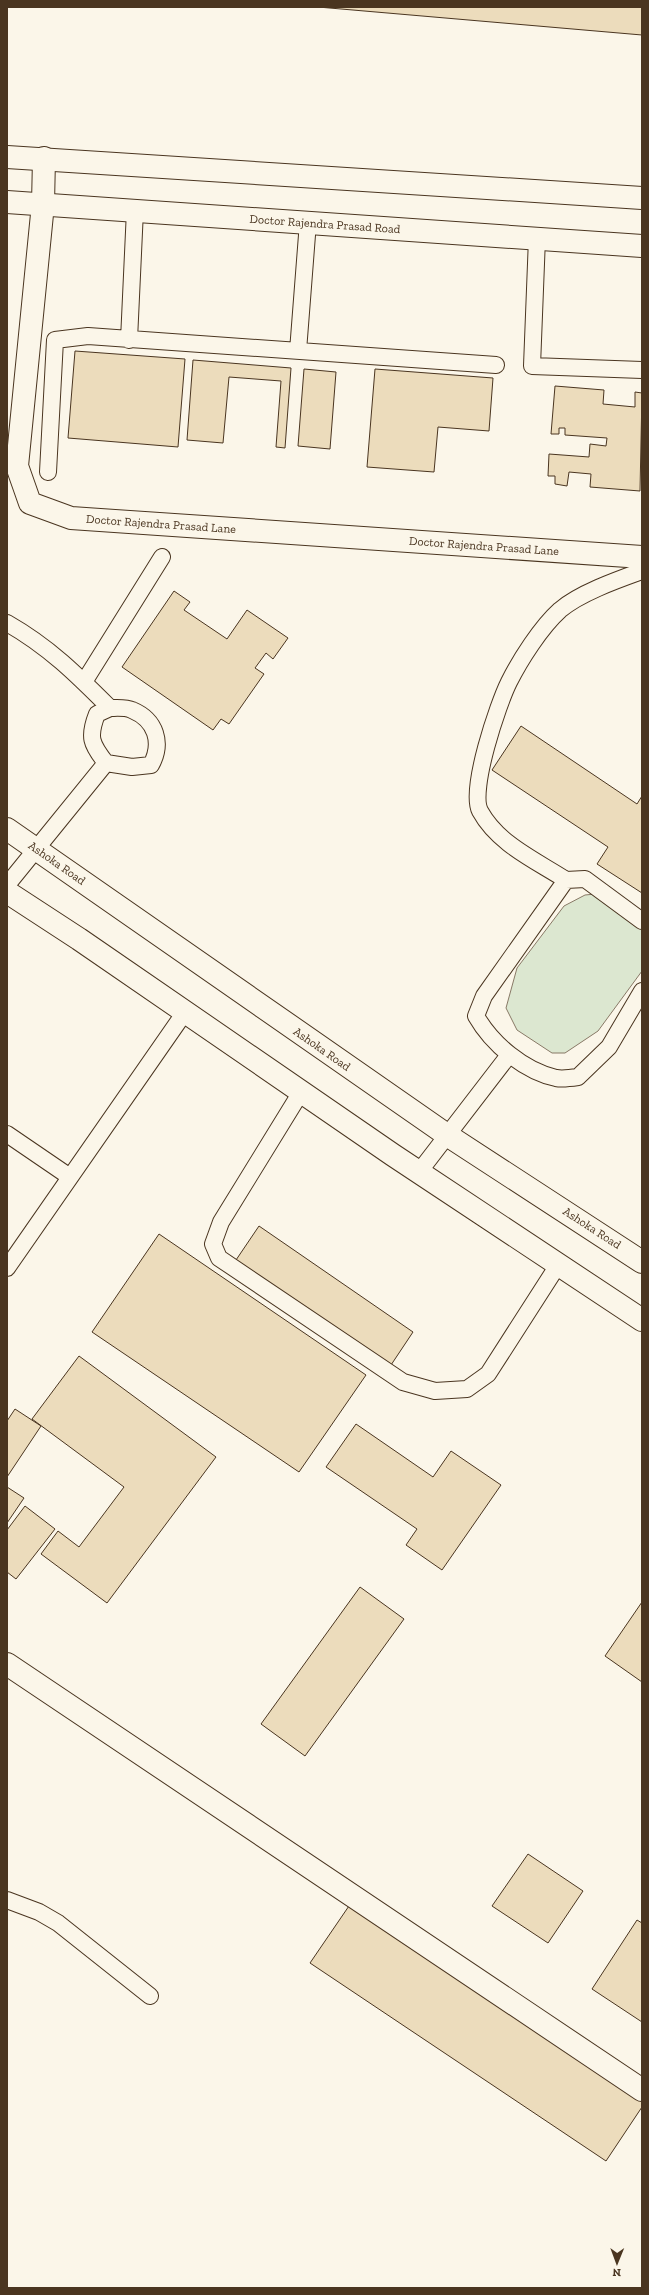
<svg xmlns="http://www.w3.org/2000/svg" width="649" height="2295" font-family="'Zilla Slab',serif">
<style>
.green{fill:#dce7d0;stroke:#887966}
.building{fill:#ecdcbc;stroke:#4a3520}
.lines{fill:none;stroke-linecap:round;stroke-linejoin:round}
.service-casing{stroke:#4a3520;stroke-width:18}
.minor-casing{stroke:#4a3520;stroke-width:24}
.secondary-casing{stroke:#4a3520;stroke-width:24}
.service{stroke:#fbf6e9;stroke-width:16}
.minor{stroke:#fbf6e9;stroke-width:22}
.secondary{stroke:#fbf6e9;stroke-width:22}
.labels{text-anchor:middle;stroke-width:3;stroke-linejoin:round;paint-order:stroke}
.street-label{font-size:12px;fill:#4a3520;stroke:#fbf6e9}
</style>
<rect width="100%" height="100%" fill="#fbf6e9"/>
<path class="green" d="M606,893L642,919V971L598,1031L565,1053H552L517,1030L506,1008L517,968L564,906L585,895Z"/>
<path class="building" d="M318,7H642V35Z
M75,351L185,359L178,447L68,438Z
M193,360L291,368L285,448L276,447L281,381L229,377L223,443L187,440Z
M304,369L336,372L330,449L298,446Z
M375,369L493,378L489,431L438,427L434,472L367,467Z
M555,386L604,390L603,404L635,407V392L642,393L640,491L590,487L591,474L569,472L567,486L555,484V476H548L549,454L589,457L590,444L606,446L607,438L565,435V428H559V434H551Z
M174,591L190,602L184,610L227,639L247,610L288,638L273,659L266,653L255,668L264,674L229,724L221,719L213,730L122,667Z
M521,726L637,804L642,796V893L597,864L608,847L492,770Z
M259,1226L413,1332L391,1365L236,1260Z
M159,1234L366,1375L299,1472L92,1332Z
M79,1356L216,1457L107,1603L41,1554L58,1531L79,1547L124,1487L32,1419Z
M15,1409L41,1426L7,1477V1421Z
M356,1424L433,1477L451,1451L501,1485L442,1570L406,1545L417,1529L326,1467Z
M7,1487L24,1498L7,1523Z
M25,1506L55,1529L16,1579L7,1572V1530Z
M360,1587L404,1619L305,1756L261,1724Z
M642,1602V1682L605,1656Z
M528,1854L583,1891L548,1943L492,1906Z
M351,1903L642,2098V2107L606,2161L310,1963Z
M637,1920L642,1923V2022L592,1989Z"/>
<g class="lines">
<defs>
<path id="service" d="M537,238L532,366L642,370
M129,340L135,210
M298,351L308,222
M48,472L55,340L88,336L496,365
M7,623C49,647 76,674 110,708
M84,682L162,557
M110,708C116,708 126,707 132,710C156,720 163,743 151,765L132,767L106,763C91,744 88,737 97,714Z
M566,880C535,860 498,844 480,811C469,790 498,704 509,682C520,660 541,627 560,610C580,593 617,580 642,571
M7,885L106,763
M642,921L585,879L566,880L484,996L476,1016C492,1044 524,1071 556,1078C562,1079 571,1078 578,1077L609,1047L642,991
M301,1092L221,1222L213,1244L219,1258L403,1382L435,1391L467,1389L488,1374L558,1265
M7,1134L70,1177
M419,1172L509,1055
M7,1268L185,1012
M7,1900L39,1912L58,1923L150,1996"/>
<path id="minor" d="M44,158L43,204L17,466L30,503L71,518L642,557
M7,1664L642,2090"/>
<path id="secondary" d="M7,157L642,198
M7,202L642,246
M7,829L447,1135L642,1262
M7,892L79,939L393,1155L642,1320"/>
</defs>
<use href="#service" class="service-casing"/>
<use href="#minor" class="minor-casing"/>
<use href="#secondary" class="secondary-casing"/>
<use href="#service" class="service"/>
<use href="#minor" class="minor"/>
<use href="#secondary" class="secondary"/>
</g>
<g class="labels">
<g class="street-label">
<text transform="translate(325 224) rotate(4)" y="4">Doctor Rajendra Prasad Road</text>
<text transform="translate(161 524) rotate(4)" y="4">Doctor Rajendra Prasad Lane</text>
<text transform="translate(484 546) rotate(4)" y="4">Doctor Rajendra Prasad Lane</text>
<text transform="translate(57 863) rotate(35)" y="4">Ashoka Road</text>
<text transform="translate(322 1049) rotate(35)" y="4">Ashoka Road</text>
<text transform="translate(592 1228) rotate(33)" y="4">Ashoka Road</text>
</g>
</g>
<rect width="649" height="2295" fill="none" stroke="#4a3520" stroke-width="16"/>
<g transform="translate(617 2263) rotate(181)" stroke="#fbf6e9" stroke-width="3" paint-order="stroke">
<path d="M0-3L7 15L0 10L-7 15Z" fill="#4a3520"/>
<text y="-6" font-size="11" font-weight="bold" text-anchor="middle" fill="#4a3520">N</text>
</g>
</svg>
